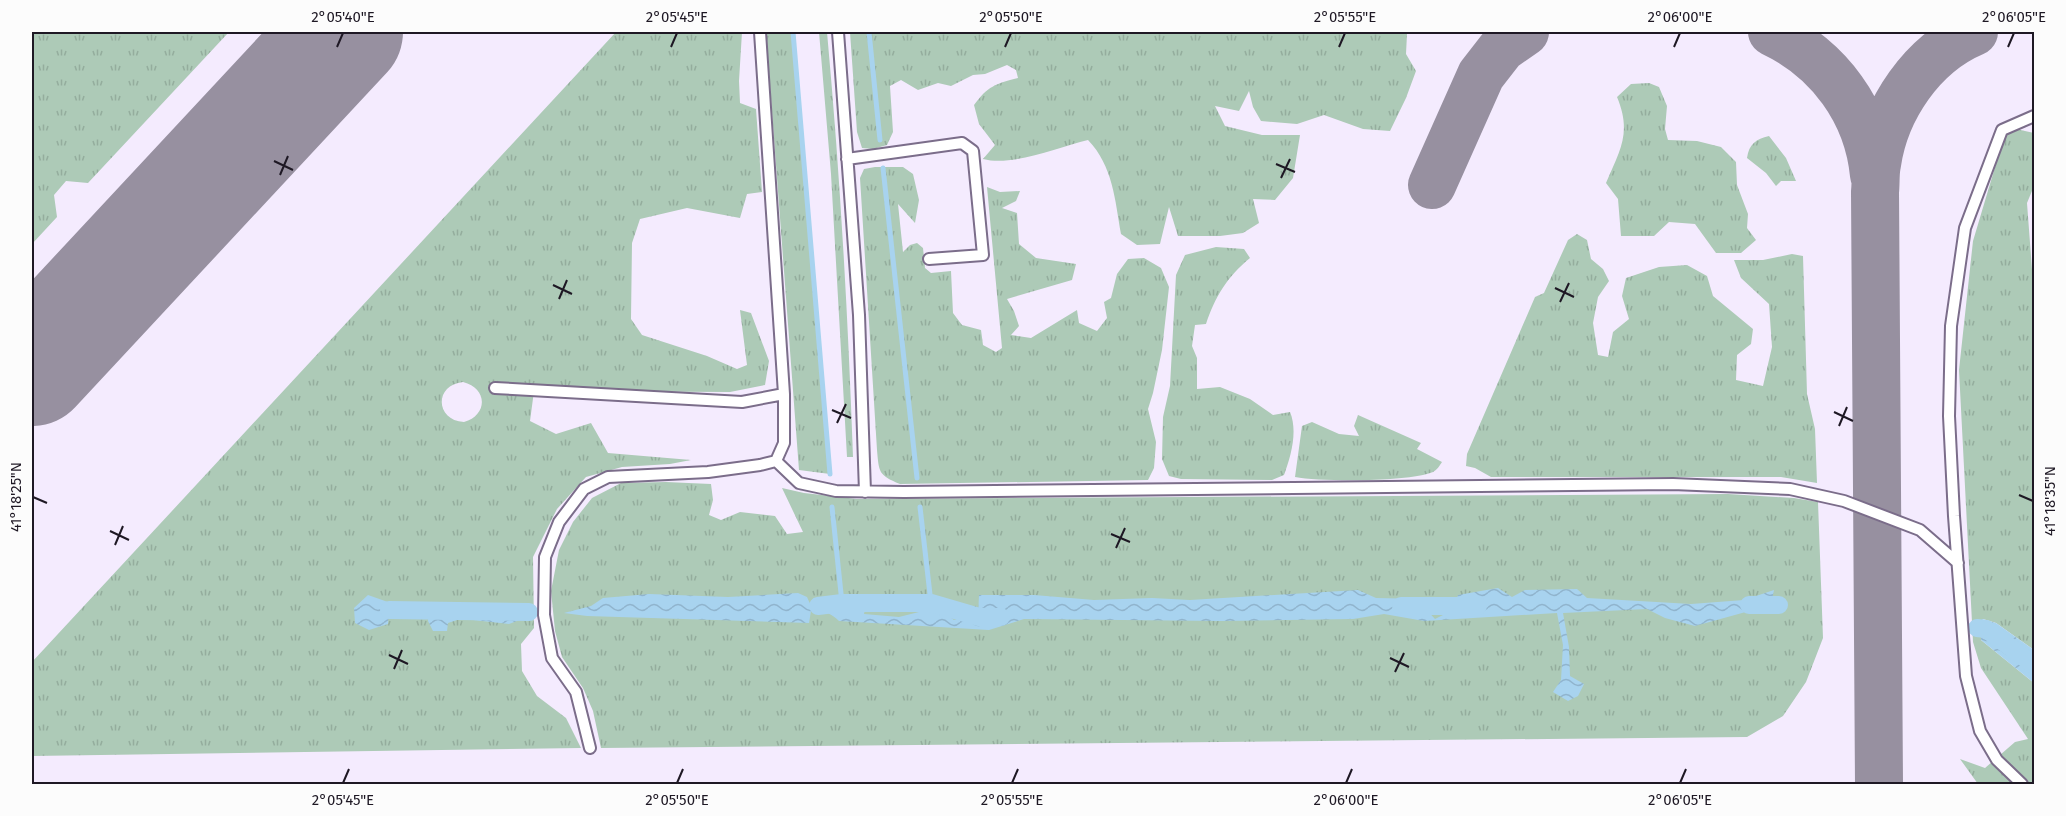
<svg xmlns="http://www.w3.org/2000/svg" width="2066" height="816" font-family="'Fira Sans',sans-serif">
<style>
.grass{fill:url(#grass-tufts);fill-rule:evenodd}
.water{fill:url(#water-waves)}
.lines{fill:none;stroke-linecap:round;stroke-linejoin:round}
.stream{stroke:#a8d3ef;stroke-width:5}
.canal{stroke:#a8d3ef;stroke-width:18}
.taxiway{stroke:#9790a0;stroke-width:48}
.runway{stroke:#9790a0;stroke-width:118}
.service-casing{stroke:#7b6d8a;stroke-width:14}
.service{stroke:#fff;stroke-width:10}
.ticks{fill:none;stroke:#1e1824;stroke-width:2}
.neatline{fill:none;stroke:#1e1824;stroke-width:2}
.ticks-label{font-size:15px;text-anchor:middle;fill:#1e1824}
</style>
<defs>
<pattern id="grass-tufts" width="24" height="20" patternUnits="userSpaceOnUse" patternTransform="scale(1.5)"><rect width="24" height="20" fill="#adcab7"/><path d="M3 7l-1-3M5 7V3M7 7l1-3M15 17l-1-3M17 17v-4M19 17l1-3" fill="none" stroke="#94ad9d"/></pattern>
<pattern id="water-waves" width="16" height="10" patternUnits="userSpaceOnUse" patternTransform="scale(1.5)"><rect width="16" height="10" fill="#a8d3ef"/><path d="M0 5q4-4 8 0t8 0" fill="none" stroke="#90b4cd"/></pattern>
</defs>
<rect width="100%" height="100%" fill="#f4ebfe"/>
<path class="grass" d="M32,32H229L88,183L66,181L54,195L57,217L32,244Z
M616,32H742L739,81L740,103L756,109L762,192L747,194L740,218L687,208L640,219L632,243L631,319L642,335L707,356L737,369L747,365L740,310L751,313L769,361L765,385L730,392L534,391L530,421L556,434L591,423L608,453L691,460L670,464L622,467L586,477L557,509L533,557L534,628L521,644L522,671L537,696L566,718L581,748L32,756V662ZM463,382C488,388 488,415 464,422C435,420 434,385 463,382Z
M766,32H793L830,474L799,470Z
M819,32H827C840,173 848,315 853,457H847L831,174Z
M850,32H1405L1407,34L1406,54L1416,71L1406,98L1390,131L1363,129L1324,115L1297,124L1261,121L1253,107L1249,91L1239,111L1215,106L1225,126L1262,135H1300L1293,178L1275,200L1253,199L1259,223L1243,233L1220,236H1178L1169,207L1160,244L1137,245L1121,234C1115,200 1113,166 1088,140C1058,147 1013,167 983,159L995,145L979,124L974,105C988,86 995,84 1018,78L1016,70L1007,65L985,74L973,75L951,86L938,83L918,90L901,80L890,86L893,132L887,145L873,149L862,148L857,132Z
M1649,83L1659,87L1667,106L1665,129L1668,140L1697,141L1721,147L1736,162L1737,185L1748,214L1747,228L1756,240L1741,253H1716L1695,224L1669,222L1654,236H1621L1618,199L1606,183C1620,150 1632,133 1617,97L1631,84Z
M2007,127L2034,133V186L2027,203L2034,296V650L1996,623L1983,619L1981,640L2034,683V784H1978L1960,759L1985,768L2015,742L2028,739L1981,668L1973,642L1959,370L1973,241Z
M1769,136L1786,158L1796,181H1781L1776,186L1766,173L1747,158C1749,144 1756,139 1769,136Z
M875,167H903L913,174L919,200L915,223L898,204L903,252L910,245L917,243L923,248L925,268L931,273L951,271L953,313L962,325L981,330L983,345L996,352L1002,348L987,187L1000,192L1020,191L1016,201L1002,208L1017,213L1019,244L1036,258L1076,264L1072,280L1007,299L1014,311L1019,326L1011,335L1031,338L1077,310L1079,323L1097,331L1107,318L1104,302L1111,298L1117,274L1128,259L1144,258L1161,268L1169,287L1162,350L1153,393L1148,409L1156,442L1154,468L1148,480L900,484C878,475 879,472 877,450L860,178L864,169Z
M1577,234L1587,240L1591,259L1603,269L1609,281L1598,297L1593,323L1598,355L1608,357L1613,332L1629,319L1622,296L1626,278L1659,267L1687,265L1707,276L1713,296L1753,329L1751,344L1737,355L1736,380L1763,386L1772,347L1769,304L1741,278L1734,260H1763L1792,254L1803,256L1807,394L1815,429L1817,483L1781,477H1491L1475,468L1466,466L1467,454L1535,297L1544,293L1568,240Z
M1216,247L1244,249L1250,258C1227,277 1215,297 1206,324L1195,325L1192,346L1197,358V389L1220,387L1250,399L1273,415L1290,412C1298,431 1291,456 1284,475L1272,480L1181,479L1169,476L1162,459L1163,417L1170,386L1176,275L1185,255Z
M1358,415L1421,443L1417,449L1442,462C1440,465 1437,470 1433,472C1409,482 1322,482 1295,477L1302,426L1312,422L1339,434L1359,436L1354,426Z
M666,482L711,484L713,500L709,515L721,520L740,512L775,516L787,534L803,532L782,488L804,493L857,499L1728,494L1794,498L1818,502L1823,638L1806,682L1783,716L1747,737L601,748L593,711L583,688L562,657L555,631L551,591L559,550L573,522L592,498L621,483Z"/>
<path class="water" d="M1498,588L1512,597L1525,590L1577,589L1587,598L1691,604L1744,600L1774,590L1771,605L1695,626L1665,618L1647,609L1563,613L1569,647L1570,676L1584,684L1578,696L1568,701L1553,692L1561,680L1563,645L1557,613L1424,621L1384,614L1353,619L1222,621L1024,619L989,630L839,621C831,613 823,610 811,611L809,623L587,616L564,613L591,606L603,598L649,594L728,597L798,593L807,597L811,606C830,607 848,598 865,609L864,614L899,617L927,610L931,603L954,620L978,617L979,595H1034L1094,600L1152,598L1190,600L1358,590L1376,598L1422,599V605L1435,619L1453,610L1458,595Z
M368,595L402,607L429,602L457,605L464,610L482,614L501,611L521,612L522,619L509,624L473,620H457L448,623L447,631H433L428,621L429,611L426,605L389,610L388,624L369,630L355,623L354,608Z
M1982,619L1996,623L2034,650V683L1981,640Z"/>
<g class="lines">
<path class="stream" d="M793,32L830,474
M869,32L880,140
M883,168L917,478
M832,507L842,603
M920,507L931,603"/>
<path class="canal" d="M1749,605H1779
M818,606L842,603H931L979,617H1001
M1401,606H1478
M389,610L529,612
M1977,628L1986,629L2034,665"/>
<path class="taxiway" d="M1772,32C1829,59 1868,112 1874,175
M316,61L342,32
M1432,185L1481,75L1502,48L1525,32
M1879,784L1875,192C1876,183 1875,173 1877,164C1885,109 1922,54 1974,32"/>
<path class="runway" d="M32,367L344,32"/>
<defs>
<path id="service" d="M760,32L784,394V443L776,461
M838,32L859,315L865,492
M847,159L962,143L973,151L983,255L929,259
M495,388L742,402L784,394
M590,748L576,692L552,658L544,615L545,557L559,522L584,489L608,477L708,472L760,465L776,461L799,483L836,491L904,492L1673,484L1790,489L1844,501L1920,530L1958,563
M2022,784L1997,760L1980,731L1966,676L1954,516L1949,416L1951,326L1965,228L2002,130L2034,116"/>
</defs>
<use href="#service" class="service-casing"/>
<use href="#service" class="service"/>
</g>
<path class="ticks" d="M337,47L343,33M671,47L677,33M1005,47L1011,33M1339,47L1345,33M1674,47L1680,33M2008,47L2014,33M274,161L293,170M1276,164L1295,172M280,175L288,156M1281,178L1290,159M553,285L572,294M1555,288L1574,297M559,299L567,280M1560,302L1569,283M832,410L851,418M1834,412L1853,421M837,423L846,404M1839,426L1847,407M2019,495L2033,501M33,497L47,503M110,531L129,540M1111,534L1130,542M115,545L123,526M1116,548L1125,528M389,655L408,664M1390,658L1409,667M394,669L402,650M1395,672L1404,653M343,783L349,769M677,783L683,769M1012,783L1018,769M1346,783L1352,769M1680,783L1686,769"/>
<rect width="2066" height="816" fill="none" stroke="#fcfcfc" stroke-width="66"/>
<rect x="33" y="33" width="2000" height="750" class="neatline"/>
<g class="ticks-label">
<text x="343" y="22">2°05'40"E</text>
<text x="677" y="22">2°05'45"E</text>
<text x="1011" y="22">2°05'50"E</text>
<text x="1345" y="22">2°05'55"E</text>
<text x="1680" y="22">2°06'00"E</text>
<text x="2014" y="22">2°06'05"E</text>
<text transform="translate(16 497) rotate(-90)" y="5">41°18'25"N</text>
<text transform="translate(2050 501) rotate(-90)" y="5">41°18'35"N</text>
<text x="343" y="805">2°05'45"E</text>
<text x="677" y="805">2°05'50"E</text>
<text x="1012" y="805">2°05'55"E</text>
<text x="1346" y="805">2°06'00"E</text>
<text x="1680" y="805">2°06'05"E</text>
</g>
</svg>
